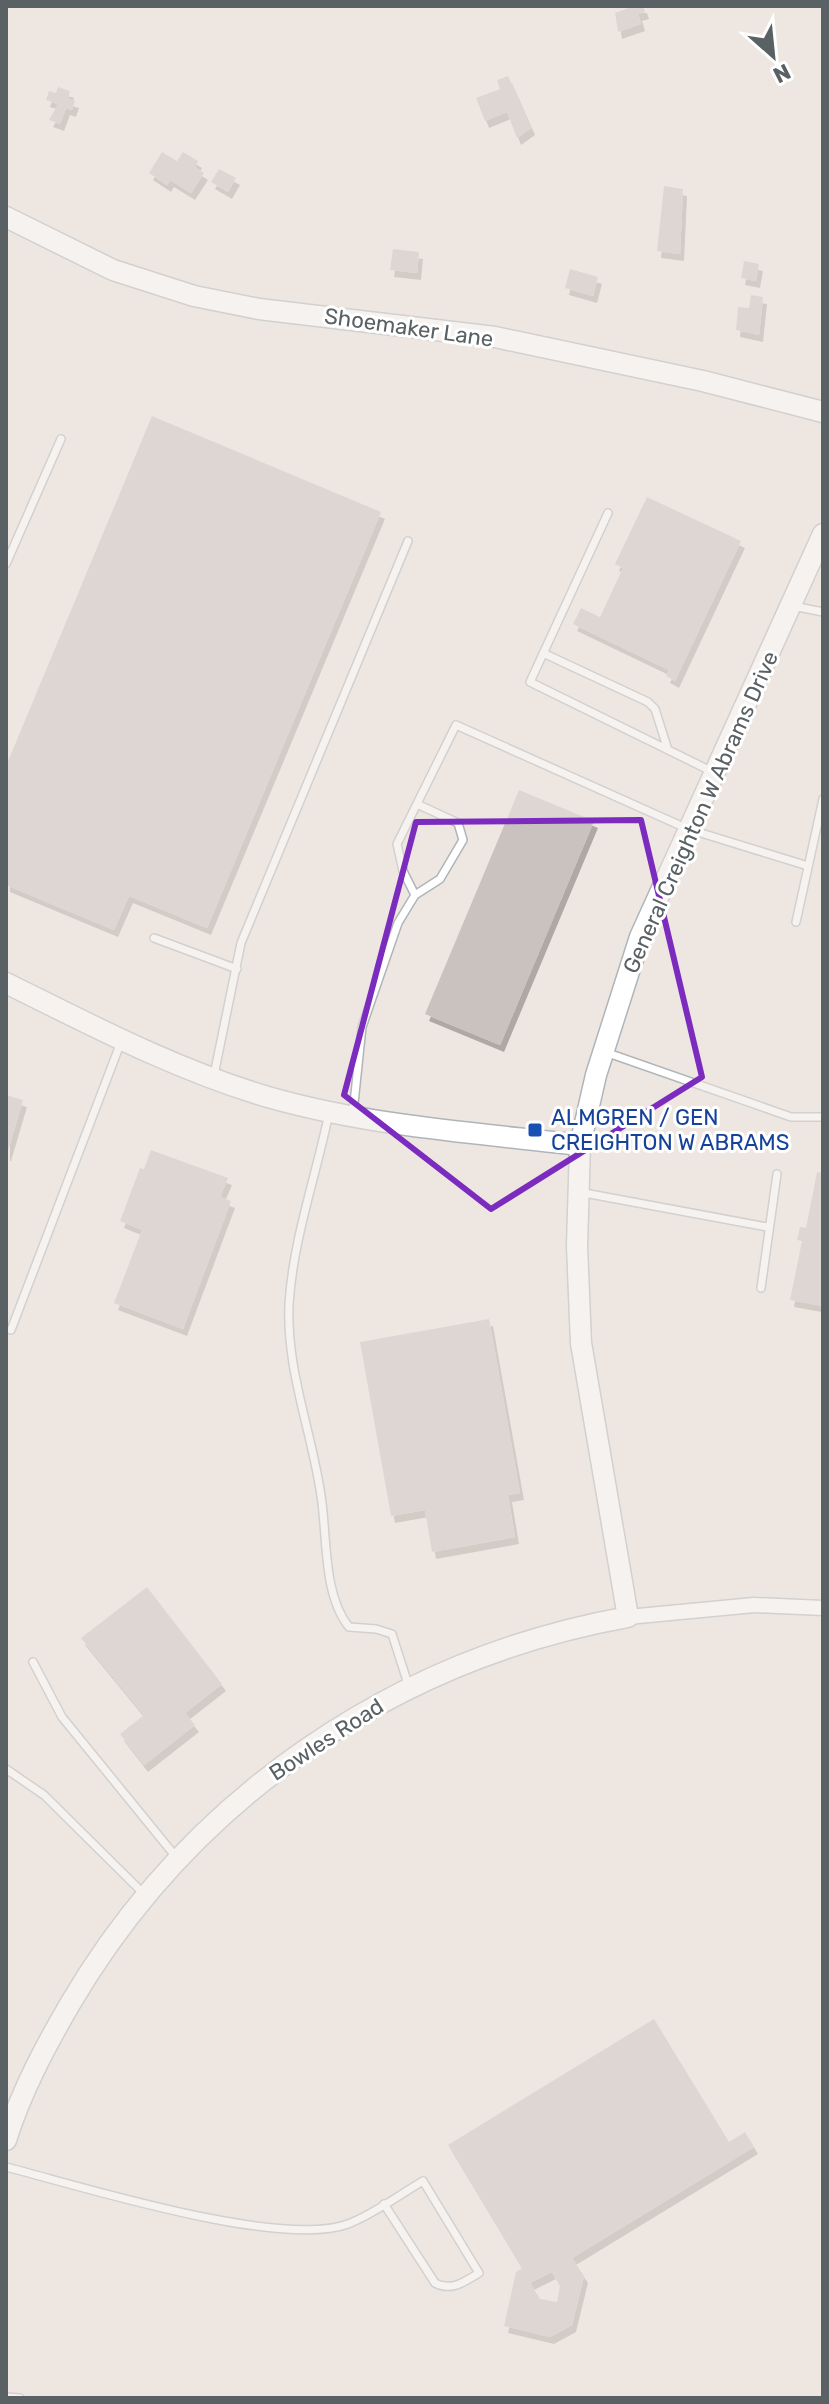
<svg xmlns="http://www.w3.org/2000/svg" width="829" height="2404" font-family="Rubik,sans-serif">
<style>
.building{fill:#c9c2be;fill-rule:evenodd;filter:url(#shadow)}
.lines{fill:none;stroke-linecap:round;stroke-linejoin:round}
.lane-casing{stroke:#afb5b8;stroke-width:10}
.street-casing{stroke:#afb5b8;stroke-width:17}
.secondary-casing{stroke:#aeb5b9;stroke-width:23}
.lane{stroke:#fff;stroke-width:7}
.street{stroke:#fff;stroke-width:14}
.secondary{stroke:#fff;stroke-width:20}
.marked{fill:none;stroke:#7b2cbf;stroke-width:6;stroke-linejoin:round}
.transit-dot{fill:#1a4fb4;stroke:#fff;stroke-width:3}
.labels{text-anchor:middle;stroke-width:6;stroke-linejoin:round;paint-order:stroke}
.street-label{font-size:22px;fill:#5a6164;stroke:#fff}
.transit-label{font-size:22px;fill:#164399;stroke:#fff;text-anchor:start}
</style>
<defs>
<filter id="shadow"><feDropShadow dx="4" dy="7" stdDeviation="0" flood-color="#0004"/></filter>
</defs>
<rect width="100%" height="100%" fill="#eee7e1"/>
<path class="building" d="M634,6H643L645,12L638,14L641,24L618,32L615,13Z
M508,76L531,128L517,138L507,112L485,121L476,98L500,89L497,80Z
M58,87L70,91L68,99L75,101L72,110L66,108L60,124L49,120L58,104L46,100L49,91L56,93Z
M162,152L177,161L183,152L198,161L195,167L204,173L191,193L170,180L167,185L149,173Z
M219,169L236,178L228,192L211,182Z
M664,186L683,189L680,254L657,251Z
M393,249L419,252L417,273L390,270Z
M744,261L759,264L756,281L741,278Z
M570,269L598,277L593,296L565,288Z
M751,295L763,297L759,335L736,330L738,307L749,308Z
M152,416L381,512L207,928L129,896L114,930L6,885V766Z
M647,497L741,541L675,681L666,676L669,670L573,624L581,608L600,617L623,568L615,564Z
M519,790L594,821L500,1045L425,1014Z
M6,1095L23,1100L7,1154H6Z
M151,1150L228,1178L220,1197L231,1201L183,1329L114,1303L142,1230L120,1221L140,1168L144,1169Z
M817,1172L823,1173V1306L790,1300L802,1241L797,1240L800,1227L806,1228Z
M489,1319L520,1493L508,1495L515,1537L432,1552L425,1510L391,1516L360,1342Z
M147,1587L222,1684L185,1713L195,1725L144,1765L120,1734L144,1715L81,1638Z
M654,2019L729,2142L745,2132L754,2147L572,2258L584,2276L572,2325L550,2337L504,2326L516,2272L522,2268L448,2145ZM552,2272L560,2286L557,2302L540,2299L530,2283Z"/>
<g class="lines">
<defs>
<path id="lane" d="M608,513L530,682L713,772
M6,564L61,439
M793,606L823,612
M543,653L648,702L655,709L668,750
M415,895L440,879L463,840L458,823L417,804
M796,922L823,799
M154,938L237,969
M605,1052L791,1117H823
M214,1075L241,943L408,541
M329,1113C316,1176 293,1240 289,1304C286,1373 314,1437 322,1503C327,1542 324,1596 349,1627L376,1629L392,1634L409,1687
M353,1113L362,1027L398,923L415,895L403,871L397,844L456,725L688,829L808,866
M579,1192L767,1227
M761,1288L777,1174
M11,1330L121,1042
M33,1662L62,1717L176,1857
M6,1769L44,1795L145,1895
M6,2167C81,2186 280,2249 348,2224C374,2214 399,2195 423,2181L479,2273C465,2281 452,2292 435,2283L384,2204
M6,2397L20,2398"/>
<path id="street" d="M628,1617L754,1605L823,1608"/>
<path id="secondary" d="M6,217L113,270L194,296L259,309L495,337L703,381L823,412
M6,983C91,1025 176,1070 268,1097C369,1126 476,1133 580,1145
M6,2140C21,2092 45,2047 70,2004C191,1798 394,1659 628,1617L581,1343L577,1246L580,1145L596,1075L640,937L823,534"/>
</defs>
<use href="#lane" class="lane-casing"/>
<use href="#street" class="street-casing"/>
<use href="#secondary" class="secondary-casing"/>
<use href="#lane" class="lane"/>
<use href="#street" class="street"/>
<use href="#secondary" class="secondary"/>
</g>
<path d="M0 0H829V2404H0ZM641,820L702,1077L491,1209L344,1095L416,822Z" fill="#eee7e1" fill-opacity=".55" fill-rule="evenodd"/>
<path class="marked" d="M641,820L702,1077L491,1209L344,1095L416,822Z"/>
<rect class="transit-dot" x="527" y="1122" width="16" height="16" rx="4"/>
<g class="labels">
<g class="street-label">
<text transform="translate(409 327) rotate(8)" y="8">Shoemaker Lane</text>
<text transform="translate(700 812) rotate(-66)" y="8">General Creighton W Abrams Drive</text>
<text transform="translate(326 1739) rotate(-33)" y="8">Bowles Road</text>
</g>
<g class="transit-label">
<text x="551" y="1125">ALMGREN / GEN<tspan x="551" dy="25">CREIGHTON W ABRAMS</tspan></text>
</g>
</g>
<rect width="829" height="2404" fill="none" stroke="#5a6164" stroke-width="16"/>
<g transform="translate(773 56) rotate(153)" stroke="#ffffff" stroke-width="6" paint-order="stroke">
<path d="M0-6L14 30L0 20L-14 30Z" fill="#5a6164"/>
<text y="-12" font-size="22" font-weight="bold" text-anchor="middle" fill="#5a6164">N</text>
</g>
</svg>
